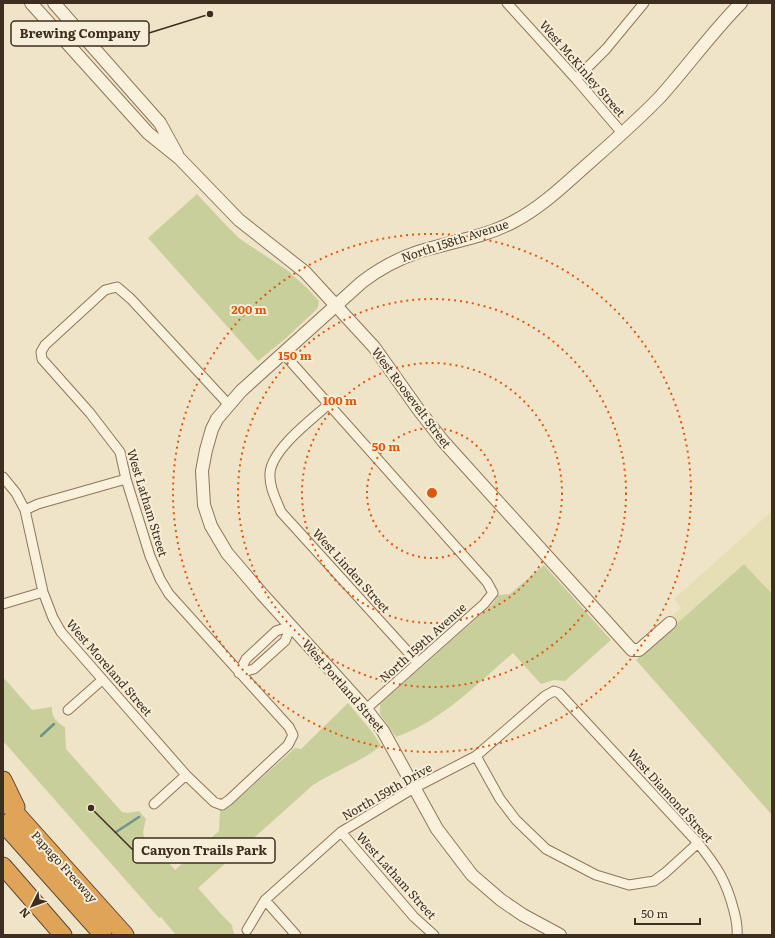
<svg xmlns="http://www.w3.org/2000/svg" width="775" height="938" font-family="Literata,serif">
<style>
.farmland{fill:#e6deb5}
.green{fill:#c9cf9b}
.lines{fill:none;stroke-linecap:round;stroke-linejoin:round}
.stream{stroke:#6f938a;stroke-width:2.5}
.minor-casing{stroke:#8d765c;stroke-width:11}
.tertiary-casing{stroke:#8d765c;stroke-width:14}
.motorway-casing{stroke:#5b4430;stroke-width:19}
.minor{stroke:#faf1dc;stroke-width:9}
.tertiary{stroke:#faf1dc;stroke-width:12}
.motorway{stroke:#e0a458;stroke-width:17}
.ring{fill:none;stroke:#df570d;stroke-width:2;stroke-dasharray:2 4}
.labels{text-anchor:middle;stroke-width:4;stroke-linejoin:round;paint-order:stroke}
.street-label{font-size:12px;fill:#3d2e20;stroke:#f7eed8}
.centre{fill:#df570d;stroke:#f7eed8;stroke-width:2}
.ring-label{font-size:12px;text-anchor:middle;font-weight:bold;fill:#df570d;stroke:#f7eed8;stroke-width:4;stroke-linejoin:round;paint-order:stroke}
.leader{fill:none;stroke:#3d2e20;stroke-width:1.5}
.callout-dot{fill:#3d2e20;stroke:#f7eed8;stroke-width:1.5}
.callout{fill:#f7eed8;stroke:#3d2e20;stroke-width:1.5}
.callout-label{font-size:13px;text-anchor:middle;font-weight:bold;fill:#3d2e20}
</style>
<rect width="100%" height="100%" fill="#f0e4c8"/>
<path class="farmland" d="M772,511V594L744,564L675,626L668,619L681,608L674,599Z"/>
<path class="green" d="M197,194L223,222L240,239L287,270L307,288L319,301L318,307L316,310L285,339L258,361L148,238Z
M744,564L772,594V815L636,660Z
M544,565L611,640L565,681L554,680L541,684L513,653C477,684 442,721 396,737L380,714V704L493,604L498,595L510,594Z
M3,677L32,710L52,707C51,716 57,723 65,727L66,749L122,812L128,813L139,811L146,819L143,832L145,841L149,839L175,870L219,831L220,810L229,807L295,748L301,749L348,703L373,733L381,746C360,762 335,771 313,785L198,888L222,915L232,925L234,935H176L161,917L159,918L3,741Z"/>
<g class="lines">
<path class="stream" d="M41,736L54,724
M116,832L139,817"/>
<defs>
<path id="minor" d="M507,3L576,79L622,133
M576,79L606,49L644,3
M283,353L487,582L493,593L484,604L366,709
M329,404C311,420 272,449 270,473C269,487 276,499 281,512L418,663
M3,477L16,493L25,510L43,592L53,618L61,632L186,775L214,802L222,805L229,800L288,745L293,735L289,727L169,594L160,579L150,556L126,479L120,452L90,413L42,359L41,352L45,345L105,290L117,287L131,299L229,405
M25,510L38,504L126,479
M3,604L43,592
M239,673L254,669L285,641L291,626
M239,673L246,659L276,631L291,626
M68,710L102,680
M476,756L500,799L516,820L546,849L596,875L629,885L654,881L665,873L698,843
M154,804L186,775
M341,832L414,917L434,935
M265,900L296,935
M247,930L265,900L341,832L414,788L476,756L545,696L554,691L559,693L698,843C717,867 726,880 734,911C736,919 738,926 737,935"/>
<path id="tertiary" d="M31,3L148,133L179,158L239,220L305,272L374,347L418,409L443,441L632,650H639L670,623
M54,3L160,123L177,154
M560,935L523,915L501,900L472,875L437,829L383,731L366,709L262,594L227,553L211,526L204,505L202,471L206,450L212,429L217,419L241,391L362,282C379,269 397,259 418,252C449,242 483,238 513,222C538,209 559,190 580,171C607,147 635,123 660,97C688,66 712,32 741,3"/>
<path id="motorway" d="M3,780L16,807
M3,799L125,935
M3,823L103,935
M3,866L63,935"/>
</defs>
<use href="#minor" class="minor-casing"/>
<use href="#tertiary" class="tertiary-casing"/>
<use href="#motorway" class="motorway-casing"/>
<use href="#minor" class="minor"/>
<use href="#tertiary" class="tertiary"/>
<use href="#motorway" class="motorway"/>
</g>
<g class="ring">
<circle cx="432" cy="493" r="65"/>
<circle cx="432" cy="493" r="130"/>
<circle cx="432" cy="493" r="194"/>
<circle cx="432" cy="493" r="259"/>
</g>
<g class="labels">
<g class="street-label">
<text transform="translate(582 69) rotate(49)" y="4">West McKinley Street</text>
<text transform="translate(455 241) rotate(-18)" y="4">North 158th Avenue</text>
<text transform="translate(411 398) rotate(53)" y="4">West Roosevelt Street</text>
<text transform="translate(147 503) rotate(73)" y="4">West Latham Street</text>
<text transform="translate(351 571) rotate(48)" y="4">West Linden Street</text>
<text transform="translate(423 643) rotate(-42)" y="4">North 159th Avenue</text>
<text transform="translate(109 668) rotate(49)" y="4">West Moreland Street</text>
<text transform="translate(343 686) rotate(49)" y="4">West Portland Street</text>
<text transform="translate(387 792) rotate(-30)" y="4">North 159th Drive</text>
<text transform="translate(670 796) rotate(48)" y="4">West Diamond Street</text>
<text transform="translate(64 867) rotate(48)" y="4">Papago Freeway</text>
<text transform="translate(396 876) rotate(48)" y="4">West Latham Street</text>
</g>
</g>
<circle cx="432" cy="493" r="6" class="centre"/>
<g class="ring-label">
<text x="249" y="314">200 m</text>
<text x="295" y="360">150 m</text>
<text x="340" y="405">100 m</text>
<text x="386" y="451">50 m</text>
</g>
<path class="leader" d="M210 14L149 33M91 808L133 850"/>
<g class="callout-dot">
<circle cx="210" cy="14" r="4"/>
<circle cx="91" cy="808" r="4"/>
</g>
<g class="callout">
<rect x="11" y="21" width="138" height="25" rx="4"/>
<rect x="133" y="838" width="142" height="25" rx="4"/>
</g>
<g class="callout-label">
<text x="80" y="38">Brewing Company</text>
<text x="204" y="855">Canyon Trails Park</text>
</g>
<rect width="775" height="938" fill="none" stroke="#3d2e20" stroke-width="8"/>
<g transform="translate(32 906) rotate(228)" stroke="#f7eed8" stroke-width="3" paint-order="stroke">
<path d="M0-3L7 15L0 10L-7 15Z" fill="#3d2e20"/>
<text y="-6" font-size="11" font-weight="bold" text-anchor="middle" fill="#3d2e20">N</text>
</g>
<path d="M635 918v6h65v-6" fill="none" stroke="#3d2e20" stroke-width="2"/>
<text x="641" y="918" font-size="12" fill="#3d2e20" stroke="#f7eed8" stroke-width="3" paint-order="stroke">50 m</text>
</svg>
